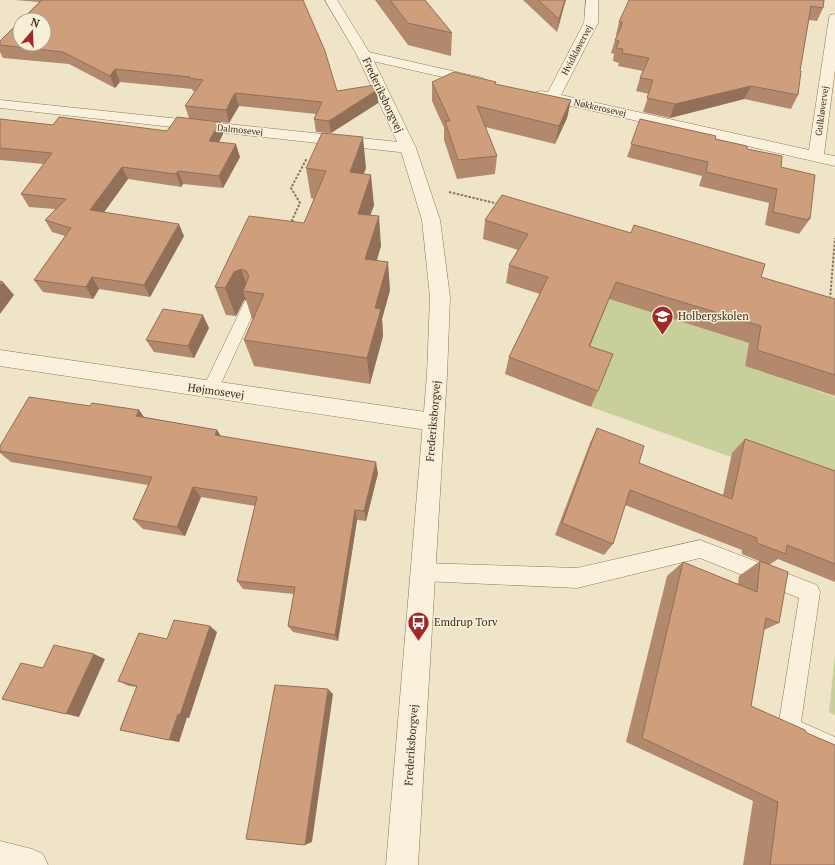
<svg xmlns="http://www.w3.org/2000/svg" width="835" height="865" font-family="'PT Serif',serif">
<style>
.green{fill:#c9cf9b}
.lines{fill:none;stroke-linecap:round;stroke-linejoin:round}
.service-casing{stroke:#8d765c;stroke-width:1}
.minor-casing{stroke:#8d765c;stroke-width:1}
.tertiary-casing{stroke:#8d765c;stroke-width:1}
.path{stroke:#8d765c;stroke-width:2;stroke-dasharray:2.5 1.5;stroke-linecap:butt}
.service{fill:#faf1dc;fill-rule:evenodd}
.minor{fill:#faf1dc;fill-rule:evenodd}
.tertiary{fill:#faf1dc;fill-rule:evenodd}
.wall{fill:#b2896c}
.shaded-wall{fill:#916f58}
.building{fill:#cf9f7d;stroke:#916f58}
.labels{text-anchor:middle;stroke-width:3;stroke-linejoin:round;paint-order:stroke}
.far-street-label{font-size:9px;fill:#3d2e20;stroke:#f7eed8}
.street-label{font-size:11px;fill:#3d2e20;stroke:#f7eed8}
.poi-label{font-size:11px;fill:#3d2e20;stroke:#f7eed8;text-anchor:start}
</style>
<rect width="100%" height="100%" fill="#f0e4c8"/>
<path class="green" d="M609,299L749,343L745,366L835,397V490L732,453L731,457L591,407L605,371L583,363Z
M835,654V715L829,712Z"/>
<g class="lines">
<defs>
<path id="service" d="M250,299L255,301L257,305L218,390L216,395L210,397L204,395L202,390L243,305L245,301Z
M700,540L817,585L820,592L801,722L835,737V759L781,736L778,728L799,598L700,558L577,588L423,581L416,579L413,572L416,565L423,563L577,568Z"/>
<path id="minor" d="M586,0H598V23L561,95L809,150L829,18L830,15L835,14V69L824,154L835,156V166L536,98L534,95L536,92L541,91L548,92L584,23Z
M364,51L483,78L485,81L483,84L478,85L359,58L357,55L359,52Z
M0,100L408,143L414,145L416,148L414,151L408,153L0,108Z
M0,350L433,413L441,415L444,422L441,429L433,431L0,366Z"/>
<path id="tertiary" d="M325,0H337L371,55L416,148L440,220L450,297L447,375L418,865H386L427,375L430,297L422,220L400,148L357,55Z
M0,841L32,849L43,854L48,865H0Z"/>
</defs>
<use href="#service" class="service-casing"/>
<use href="#minor" class="minor-casing"/>
<use href="#tertiary" class="tertiary-casing"/>
<path class="path" d="M449,192L499,204
M296,224L292,220L300,203L291,188L307,158
M830,299L835,238"/>
<use href="#service" class="service"/>
<use href="#minor" class="minor"/>
<use href="#tertiary" class="tertiary"/>
</g>
<path class="wall" d="M14,0H303L337,91L377,90L378,103L331,133L316,132L314,119L316,114L239,106L229,123L220,122L223,134L219,142L240,157L223,188L183,184L181,187L128,179L104,212L184,236L150,297L99,289L93,299L43,292L34,280L65,236L52,232L45,220L55,209L29,207L21,194L44,164L0,160V119L53,125L167,131L189,118L185,106L195,91H193L192,89L120,82L115,88L69,64L3,58L0,52V41L39,2Z
M375,0H425L452,33L451,56L408,45Z
M523,0H566L564,6L557,32Z
M824,0L823,8L817,21L809,20L800,71L798,95L791,109L744,99L670,118L643,112L649,94L636,91L640,78L643,71L618,66L619,63L613,61L614,54L611,53L615,40L617,35H616L619,22Z
M432,82H496V85L571,100L567,118L555,144L485,127L497,156L495,174L457,179L444,140V128L432,101Z
M640,119L715,139L747,149L810,219L799,234L765,225L769,203L699,186L702,176L627,157Z
M306,168H366L363,174L374,205L370,215L381,246L377,260L390,290L382,319L383,336L370,384L254,366L244,340L253,319H252L246,300H244L236,316L226,315L215,287L304,223L314,199L311,198Z
M485,220L761,277L835,299V396L745,366L749,343L609,299L590,346L598,391L591,407L505,374L509,357L540,294L506,283L509,265L518,250L483,239Z
M209,328L194,358L154,352L146,340Z
M90,406L139,410L144,417L217,430L221,436L378,473L366,521L357,520L338,641L293,632L288,626L294,594L243,589L237,581L255,506L201,497L185,536L143,529L133,519L148,485L11,462L0,453V446Z
M597,428L639,463L723,495L732,453L745,439L835,471V582L778,559L769,565L742,554V550L625,505L613,544L604,555L555,535L590,443Z
M760,561L779,623L764,630L751,706L835,865H743L753,801L626,742L667,576L683,562L738,584L739,576Z
M217,632L189,718L187,717L179,742L120,730L137,687L129,686L118,681L167,639Z"/>
<path class="shaded-wall" d="M565,0H566L564,6L557,32L559,19Z
M115,69L120,82L115,88L110,76Z
M751,86L744,99L670,118L675,104Z
M377,90L378,103L331,133L329,121Z
M235,93L239,106L229,123L226,110Z
M571,100L567,118L555,144L559,126Z
M220,122L223,134L213,154L209,141Z
M363,137L366,168L353,202L350,172Z
M236,144L240,157L223,188L219,176Z
M122,167L128,179L97,222L90,210Z
M178,171L183,184L181,187L176,174Z
M371,175L374,205L361,243L358,214Z
M379,216L381,246L368,287L365,259Z
M179,224L184,236L150,297L144,285Z
M388,262L390,290L382,319L383,336L370,384L367,358L375,308Z
M241,269L249,292L243,291L246,300H244L236,316L225,288L234,272Z
M92,277L99,289L93,299L86,287Z
M3,282L14,295L0,314V286Z
M616,282L609,299L583,363L589,346Z
M203,315L209,328L194,358L188,346Z
M139,410L148,423L136,416Z
M217,430L224,442L215,435Z
M376,462L378,473L366,521L364,511Z
M193,487L201,497L185,536L177,527Z
M355,510L357,520L338,641L335,635Z
M210,626L217,632L189,718L180,715Z
M94,654L105,659L79,717L66,714Z
M328,689L333,694L312,842L305,845Z
M178,714L187,717L179,742L169,740Z"/>
<path class="building" d="M42,0H303L325,51L337,91L375,85L377,90L329,121L314,119L322,102L235,93L226,110L185,106L203,80L189,78L190,77L115,69L110,76L63,52L0,45V41L20,21V44H44V20H22Z
M390,0H425L452,33L408,23Z
M538,0H565L559,19Z
M629,0H824L823,8L811,6L800,71H801L798,95L751,86L675,104L647,98L653,80L640,78L649,58L622,53L623,49L616,48L619,41L615,40L622,25V22H619Z
M454,72L496,82L495,84L571,100L559,126L477,106L497,156L458,160L445,121H450L432,82Z
M59,117L167,131L177,117L220,122L209,141L236,144L219,176L178,171L176,174L122,167L90,210L179,224L144,285L92,277L86,287L34,280L71,228L45,220L66,199L21,194L52,153L0,148V119L53,125Z
M640,119L716,136L715,139L747,146V149L782,156L781,167L815,175L810,219L808,218V220L773,212L777,189L706,172L708,162L631,144Z
M322,133L363,137L350,172L371,175L358,214L379,216L365,259L388,262L375,308L381,309L367,358L244,340L264,294L243,291L249,276L246,271L241,269L234,272L225,288L215,287L249,216L304,223L326,171L306,168Z
M502,195L631,233L634,225L765,264L761,277L835,299V375L757,350L761,326L616,282L589,346L613,354L598,391L509,357L548,277L509,265L528,234L485,220Z
M0,281L3,282L0,286Z
M163,309L203,315L188,346L146,340Z
M29,397L90,406L92,403L139,410L136,416L217,430L215,435L376,462L364,511L355,510L335,635L288,626L295,587L237,581L257,497L193,487L177,527L133,519L152,477L0,451V446Z
M597,428L644,446L639,463L732,499L745,439L835,471V564L787,545L786,554L757,543V538L630,490L613,544L562,523Z
M760,561L788,572L779,623L766,618L751,706L805,730L807,733L835,745V865H770L778,802L642,738L683,562L757,592Z
M174,620L210,626L180,715L178,714L169,740L120,730L137,686L118,681L139,633L167,639Z
M54,645L94,654L66,714L2,699L21,663L43,668Z
M275,685L328,689L305,845L246,839Z"/>
<defs>
<symbol id="school-pin" viewBox="-11 -11 22 30"><path d="M0 17L-7.5 6A9.5 9.5 0 1 1 7.5 6Z" fill="#9e2a2b" stroke="#f7eed8"/><path d="M0-5L7-2L0 1L-7-2ZM-4 1L0 2.5L4 1V4Q0 6-4 4Z" fill="#fff"/></symbol>
<symbol id="bus-pin" viewBox="-11 -11 22 30"><path d="M0 17L-7.5 6A9.5 9.5 0 1 1 7.5 6Z" fill="#9e2a2b" stroke="#f7eed8"/><path d="M-5-6H5V4H4V6H2V4H-2V6H-4V4H-5ZM-3.5-4V0h7V-4ZM-3.5 1.2v1.5H-2V1.2ZM2 1.2v1.5H3.5V1.2Z" fill="#fff"/></symbol>
</defs>
<g fill-rule="evenodd">
<use href="#school-pin" x="650" y="304" width="25" height="34"/>
<use href="#bus-pin" x="406" y="610" width="25" height="34"/>
</g>
<g class="labels">
<g class="far-street-label">
<text transform="translate(577 50) rotate(-62)" y="3">Hvidkløvervej</text>
<text transform="translate(600 108) rotate(13)" y="3">Nøkkerosevej</text>
<text transform="translate(822 111) rotate(-82)" y="3">Gulkløvervej</text>
<text transform="translate(240 130) rotate(6)" y="3">Dalmosevej</text>
</g>
<g class="street-label">
<text transform="translate(383 95) rotate(65)" y="4">Frederiksborgvej</text>
<text transform="translate(216 391) rotate(8)" y="4">Højmosevej</text>
<text transform="translate(433 421) rotate(-85)" y="4">Frederiksborgvej</text>
<text transform="translate(411 745) rotate(-86)" y="4">Frederiksborgvej</text>
</g>
<g class="poi-label">
<text x="678" y="320">Holbergskolen</text>
<text x="434" y="626">Emdrup Torv</text>
</g>
</g>
<g transform="translate(32 32) rotate(19)"><circle r="19" fill="#f7eed8" stroke="#ada18e"/>
<path d="M0-3L7 15L0 10L-7 15Z" fill="#9e2a2b"/>
<text y="-6" font-size="11" font-weight="bold" text-anchor="middle" fill="#3d2e20">N</text>
</g>
</svg>
